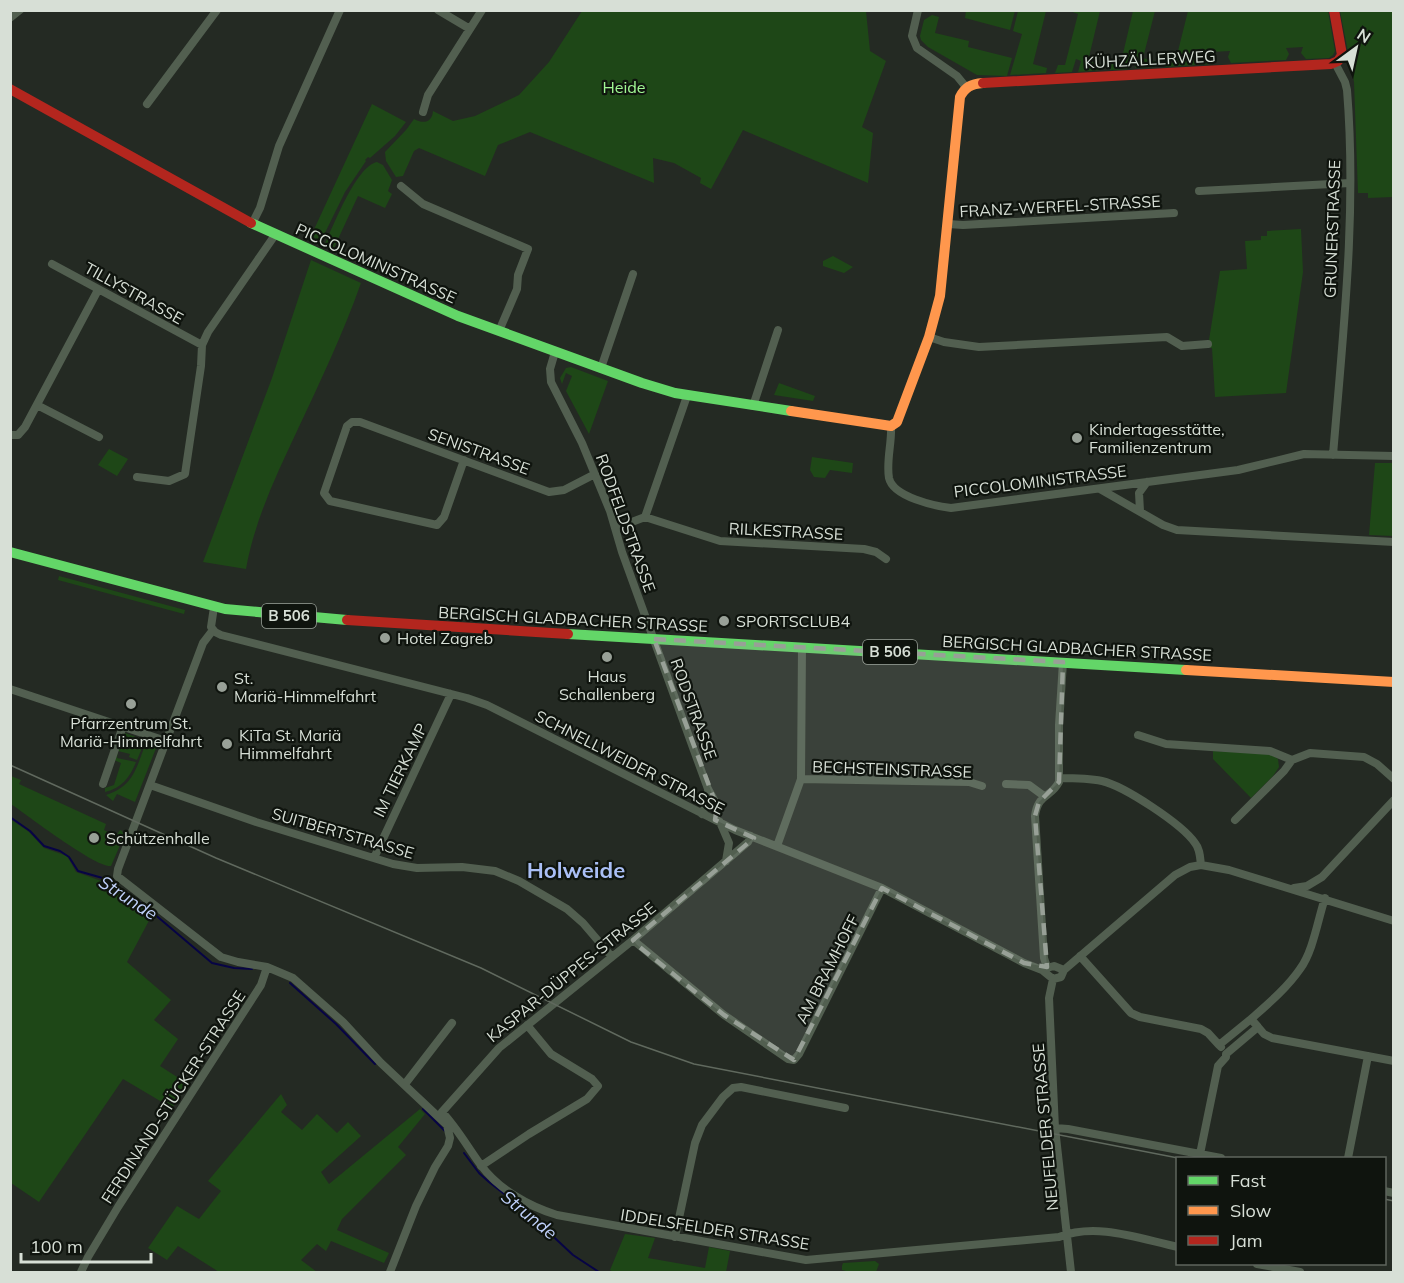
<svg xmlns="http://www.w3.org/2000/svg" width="1404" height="1283" font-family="Mulish,sans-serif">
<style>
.green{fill:#1e4717}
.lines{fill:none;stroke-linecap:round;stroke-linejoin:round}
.stream{stroke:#070445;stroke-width:2}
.street{stroke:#525f50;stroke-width:8}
.fast{stroke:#63d668;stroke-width:10}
.slow{stroke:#ff974d;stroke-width:10}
.jam{stroke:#b3261e;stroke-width:10}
.tram{stroke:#60695e;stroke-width:1.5}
.marked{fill:#98a097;fill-opacity:0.2;stroke:#98a097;stroke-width:4.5;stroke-dasharray:12 8;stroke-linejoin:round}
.poi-dot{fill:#98a097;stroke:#0f140e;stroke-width:2}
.labels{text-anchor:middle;stroke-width:4.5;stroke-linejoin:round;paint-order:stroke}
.shield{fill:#0f140e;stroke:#9ba29a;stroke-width:1.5}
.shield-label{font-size:15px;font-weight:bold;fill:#d7dfd6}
.street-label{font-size:16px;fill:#d7dfd6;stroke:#0f140e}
.park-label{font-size:16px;fill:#a1f794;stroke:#0f140e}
.poi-label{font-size:16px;fill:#d7dfd6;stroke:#0f140e;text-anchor:start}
.water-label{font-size:18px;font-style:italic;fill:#bfd0fa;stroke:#0f140e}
.district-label{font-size:22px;font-weight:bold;fill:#aabff5;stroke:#0f140e}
</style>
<rect width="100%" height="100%" fill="#242a23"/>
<path class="green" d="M582,11H866L870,51L886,61L862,127L873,133L868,183L743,130L711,189L700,183L701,178L674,163L653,158L654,183L530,132L498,145L485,176L419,148L414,151L403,176L396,177L386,161L385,152L406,130L414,119C423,124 432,123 433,111L453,121L475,116L519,95L549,62Z
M966,11V10L1015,11L1010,30L965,18Z
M1018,11H1046L1033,64L1047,68L1046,73L1010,75L1022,34L1013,31Z
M1070,11H1100L1088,61L1102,65L1101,70L1078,72L1081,61L1076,59L1072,72L1055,73L1058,65H1065L1078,14Z
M1133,11H1155L1143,58L1157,62L1156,67L1135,68L1138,57L1131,55L1128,69L1110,70L1112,62H1121Z
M1188,11H1328L1335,51L1333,55L1329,58L1306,59L1301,53L1303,47L1286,48L1289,54L1286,60L1231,63L1228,57L1230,51L1211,52L1214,58L1213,64L1165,67L1167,62L1175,63Z
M1340,11H1393V197L1368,198V193H1358L1354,82Z
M932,15L939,17L935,33L969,41L968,47L1012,58L1007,76L977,75L928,47L921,40L920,36L924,20Z
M372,104L406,122L395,136L370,158L368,157L365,160L366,161L345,192L321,241L311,236Z
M377,162L383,165L392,180L388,191L392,194L385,208L358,196L333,250L324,246C333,227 356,166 377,162Z
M1301,229L1303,272L1286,393L1215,397L1212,348H1210L1209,340L1220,271L1247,269L1245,241L1261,240V236H1267V231Z
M833,256L853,267L844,273L823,266V261Z
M311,260L361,283C343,334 320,382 297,431C276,476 255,519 246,569L203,562L272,378Z
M571,367L608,381L589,434L566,391L572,376L566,373L562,384L560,378L566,368Z
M779,383L815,396L813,401L774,395Z
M109,449L128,459L117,476L98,465Z
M812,457L853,463L852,473L830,470L825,478L814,477L810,470Z
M1375,463H1393V536L1369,535Z
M59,576L185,610L184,614L58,580Z
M125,733L144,740V743L137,760L129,757L130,754L118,751L117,758L136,762C130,777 122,788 105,792V788L114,785L121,763L114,760L122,735Z
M148,739L158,743L135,802L117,794L113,801L106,795C137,785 136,764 148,739Z
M1213,751L1271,754L1278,759L1279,767L1273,776L1251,798L1213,759Z
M11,776L21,780L19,784L106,824L104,830L116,836L120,830L122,831L124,836L111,866C96,868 27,815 11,804Z
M10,819L29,832L44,848L67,856L76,872L107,883L152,915L127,962L171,1000L154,1020L178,1039L160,1066L188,1084L172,1108L123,1079L39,1202L11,1183Z
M281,1094L287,1105L281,1112L302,1130L317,1114L337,1133L348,1122L361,1136L321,1172L329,1184L420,1109L425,1114L398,1147L406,1155L342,1219L337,1230L389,1253L384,1263L331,1241L326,1251L317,1244L301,1260L317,1272H219L178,1246L167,1260L148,1248L177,1206L199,1219L221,1191L208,1181Z
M625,1234L655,1238L648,1258L705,1268L709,1247L730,1251L726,1272H613L610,1270Z
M875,1261L879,1264L876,1272H850L842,1270V1266L843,1263Z"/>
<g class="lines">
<path class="stream" d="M10,817L30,831L44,846L60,851L69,857L78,871L106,879L146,907L212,963L234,968L252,969
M290,983L336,1024L375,1064
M423,1109L445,1131
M464,1153L479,1173L489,1182L527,1212L573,1255L599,1272"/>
<path class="street" d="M438,10L470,29
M918,10L912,36L917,48L957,76L966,87
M10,18L20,10
M147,104L217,10
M423,112L428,95L482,10
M401,186L423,204L528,249L518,275L517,289L499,331
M1199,191L1350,183
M252,224L260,208L279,146L340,10
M948,224L963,225L1174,213
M52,264L202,345
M929,337L944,342L979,347L1167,337L1182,346L1208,344
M555,352L550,369L551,382L582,443L610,511L622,552L708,789C714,800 721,808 715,820
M601,368L633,274
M37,405L99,437
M753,406L778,330
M891,426C892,443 886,461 889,478C893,497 935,506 951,508L1238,470L1304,454L1394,456
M10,435H18L25,427L98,290
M1333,455C1343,334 1357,212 1347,90L1345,82L1335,63
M464,460L444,517L437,525L330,501L324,493L347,426L352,422H360L549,492L564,490L595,474
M137,477L169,481L185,474L201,366L202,345L208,332L275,235
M1100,489L1163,525L1177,530L1394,542
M1140,511L1139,493L1147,482
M645,517L687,396
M616,528L645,517L720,541L864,549L876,552L886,559
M214,607L211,627L215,632L221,635L467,698L487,705L735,830L882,888L1024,963L1042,970L1053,979L1061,977L1064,970L1175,875L1190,867L1201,865L1229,870L1394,921
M213,630L203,643L118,869L117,876L221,957L238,962L267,967L293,978L343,1022L381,1063L447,1125L450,1138L448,1146L435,1167L416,1206L390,1272
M10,689L166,741
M1138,735L1166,744L1270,751L1292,760L1310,753L1364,757L1377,764L1394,779
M1059,778C1073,778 1088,778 1102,781C1124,786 1182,824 1195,843C1200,849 1200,857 1201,865
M801,779L969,782L982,786
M103,784L123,726
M1006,784L1029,785L1044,796
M150,785L256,822L393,864L417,868L462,867L495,871L519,881L567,909L583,923L612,957
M702,814L707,803L708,791
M1235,820L1284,771L1292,760
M720,822L729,843L726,861
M751,836L748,842L633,940L499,1048L442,1112C457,1128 467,1146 480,1164C498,1189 528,1206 557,1215L806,1260L1059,1237C1097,1222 1140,1239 1178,1247
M777,846L801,779L802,647
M374,858L451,694
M1294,888L1307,886L1322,877L1394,800
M633,940L724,1015L788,1059L794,1060L799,1054L882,888
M1080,956L1131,1013L1140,1017L1201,1029L1208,1033L1219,1045
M1047,967L1044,958L1035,816C1038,793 1051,798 1059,782V725L1063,662
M1043,969L1054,966L1064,970
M1053,979L1049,998L1055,1128L1071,1272
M1258,1027L1264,1034L1272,1038L1394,1061
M1221,1047L1219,1045L1251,1019
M405,1084L452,1023
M1055,1128L1068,1129L1221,1158
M1200,1154L1218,1066L1226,1057V1054L1258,1027L1251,1019C1268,1004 1287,988 1300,969C1313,952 1318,919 1325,898
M1348,1158L1368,1056
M481,1166L529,1134L587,1099L598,1086L592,1079L551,1054L527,1025
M1384,1191L1394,1193
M675,1237L695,1143L702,1125L723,1097L733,1088L741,1087L845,1108
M1257,1264L1300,1272
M81,1272L88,1257L118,1207L261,985L267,967"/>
<path class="fast" d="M251,223L458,316L642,383L675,393L791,411
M10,552L225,609L347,620
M568,634L1186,670"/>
<path class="slow" d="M791,411L891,426L897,422L929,337L940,296L960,97C965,87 971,84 983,83
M1186,670L1394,682"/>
<path class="jam" d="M983,83L1331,64L1338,61L1342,55L1334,10
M10,89L251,223
M347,620L568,634"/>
<path class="tram" d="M10,765L216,858L481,968L631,1042L694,1064L1178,1158
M1384,1199L1394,1201"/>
</g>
<path class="marked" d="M654,639L1063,662L1059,782L1039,802L1035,816L1047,967L1024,963L882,888L794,1060L724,1015L637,945L633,940L754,838L715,820L717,807Z"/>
<g class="poi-dot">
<circle cx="1077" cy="438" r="6"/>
<circle cx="724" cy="621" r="6"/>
<circle cx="385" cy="638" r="6"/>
<circle cx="607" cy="657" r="6"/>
<circle cx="222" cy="687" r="6"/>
<circle cx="131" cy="704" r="6"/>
<circle cx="227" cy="744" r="6"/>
<circle cx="94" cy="838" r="6"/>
</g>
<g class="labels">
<g class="shield">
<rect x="262" y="604" width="54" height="24" rx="4.5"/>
<rect x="863" y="640" width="54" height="24" rx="4.5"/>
</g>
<g class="shield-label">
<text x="289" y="621">B 506</text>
<text x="890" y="657">B 506</text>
</g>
<g class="street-label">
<text transform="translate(1150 59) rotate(-3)" y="6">KÜHZÄLLERWEG</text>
<text transform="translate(1060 206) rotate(-3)" y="6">FRANZ-WERFEL-STRASSE</text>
<text transform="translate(1332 229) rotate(-88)" y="6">GRUNERSTRASSE</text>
<text transform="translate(376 263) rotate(24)" y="6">PICCOLOMINISTRASSE</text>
<text transform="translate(134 293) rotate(29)" y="6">TILLYSTRASSE</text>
<text transform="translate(479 451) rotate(20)" y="6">SENISTRASSE</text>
<text transform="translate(1040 481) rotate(-7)" y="6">PICCOLOMINISTRASSE</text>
<text transform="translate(626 523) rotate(70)" y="6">RODFELDSTRASSE</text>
<text transform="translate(786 531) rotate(3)" y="6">RILKESTRASSE</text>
<text transform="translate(573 619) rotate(3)" y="6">BERGISCH GLADBACHER STRASSE</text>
<text transform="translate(1077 648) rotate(3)" y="6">BERGISCH GLADBACHER STRASSE</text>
<text transform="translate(694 709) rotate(70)" y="6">RODSTRASSE</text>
<text transform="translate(630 762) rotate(27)" y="6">SCHNELLWEIDER STRASSE</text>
<text transform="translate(892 769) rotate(2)" y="6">BECHSTEINSTRASSE</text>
<text transform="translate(400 770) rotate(-64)" y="6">IM TIERKAMP</text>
<text transform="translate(343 833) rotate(16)" y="6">SUITBERTSTRASSE</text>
<text transform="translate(827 969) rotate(-63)" y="6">AM BRAMHOFF</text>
<text transform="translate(571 972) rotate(-39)" y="6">KASPAR-DÜPPES-STRASSE</text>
<text transform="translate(173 1097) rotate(-57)" y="6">FERDINAND-STÜCKER-STRASSE</text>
<text transform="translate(1045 1127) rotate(-95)" y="6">NEUFELDER STRASSE</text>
<text transform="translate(715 1229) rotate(9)" y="6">IDDELSFELDER STRASSE</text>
</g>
<g class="park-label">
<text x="624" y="93">Heide</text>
</g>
<g class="poi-label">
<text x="1089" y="435">Kindertagesstätte,<tspan x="1089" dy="18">Familienzentrum</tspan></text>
<text x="736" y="627">SPORTSCLUB4</text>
<text x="397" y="644">Hotel Zagreb</text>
<text x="607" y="682" text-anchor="middle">Haus<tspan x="607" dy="18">Schallenberg</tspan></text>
<text x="234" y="684">St.<tspan x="234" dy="18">Mariä-Himmelfahrt</tspan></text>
<text x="131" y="729" text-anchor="middle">Pfarrzentrum St.<tspan x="131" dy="18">Mariä-Himmelfahrt</tspan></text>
<text x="239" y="741">KiTa St. Mariä<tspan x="239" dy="18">Himmelfahrt</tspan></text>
<text x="106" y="844">Schützenhalle</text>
</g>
<g class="water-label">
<text transform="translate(128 898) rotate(33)" y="6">Strunde</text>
<text transform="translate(529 1215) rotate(39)" y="6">Strunde</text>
</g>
<g class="district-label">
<text x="576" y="878">Holweide</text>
</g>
</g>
<rect width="1404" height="1283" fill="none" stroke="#d7dfd6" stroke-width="24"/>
<rect x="1176" y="1157" width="210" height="108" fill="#0f140e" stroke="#5f655e" stroke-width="1.5"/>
<rect x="1188" y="1176" width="30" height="9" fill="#63d668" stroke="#5f655e" stroke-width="1.5"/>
<text x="1230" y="1187" font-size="18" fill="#d7dfd6">Fast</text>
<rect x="1188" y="1206" width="30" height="9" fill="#ff974d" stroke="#5f655e" stroke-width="1.5"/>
<text x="1230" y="1217" font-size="18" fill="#d7dfd6">Slow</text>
<rect x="1188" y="1236" width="30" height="9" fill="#b3261e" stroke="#5f655e" stroke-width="1.5"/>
<text x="1230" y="1247" font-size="18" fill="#d7dfd6">Jam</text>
<g transform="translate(1356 48) rotate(33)" stroke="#0f140e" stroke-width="4.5" paint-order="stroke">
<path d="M0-4.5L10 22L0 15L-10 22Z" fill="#d7dfd6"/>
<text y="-9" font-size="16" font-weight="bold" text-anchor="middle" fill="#d7dfd6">N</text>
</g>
<path d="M21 1253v9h130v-9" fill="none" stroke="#d7dfd6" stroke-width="3"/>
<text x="30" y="1253" font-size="18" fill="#d7dfd6" stroke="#0f140e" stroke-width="4.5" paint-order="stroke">100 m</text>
</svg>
